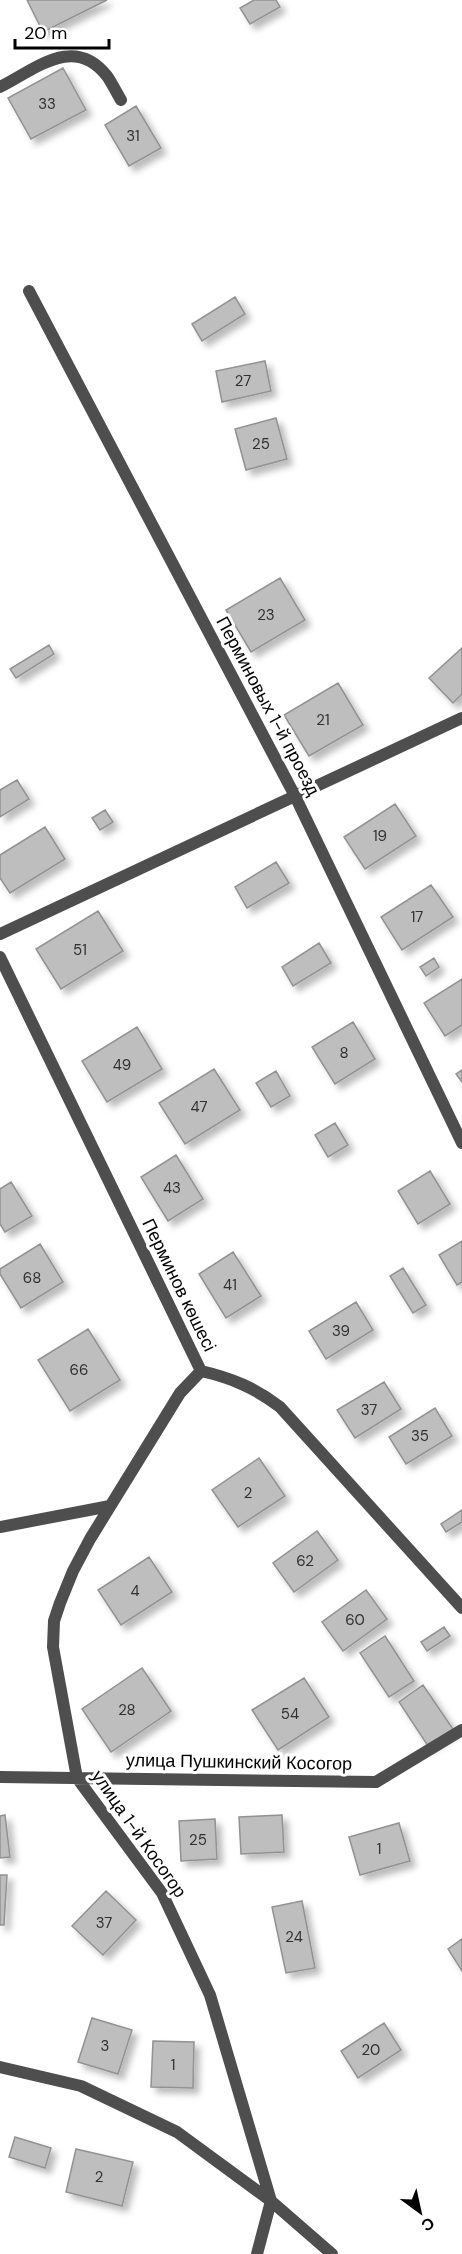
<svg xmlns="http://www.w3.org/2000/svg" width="462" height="2254" font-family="'DM Sans',sans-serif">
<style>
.building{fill:#bebebe;stroke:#929292;stroke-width:1.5;filter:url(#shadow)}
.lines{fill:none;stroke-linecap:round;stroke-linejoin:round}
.service{stroke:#4e4e4e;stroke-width:12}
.minor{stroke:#4e4e4e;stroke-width:12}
.labels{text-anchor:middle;stroke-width:6;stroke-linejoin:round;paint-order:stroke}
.number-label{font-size:15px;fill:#303030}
.street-label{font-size:18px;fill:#000;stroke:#fff}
</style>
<defs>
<filter id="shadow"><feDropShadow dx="5.5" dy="5.5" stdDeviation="3" flood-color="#0004"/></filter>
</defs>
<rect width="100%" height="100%" fill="#fff"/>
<path class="building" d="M27,0H107L43,32Z
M254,0H276L280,7L250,24L240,8Z
M63,68L86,110L31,139L8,98Z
M136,106L161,148L129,166L105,125Z
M235,297L245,314L202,341L192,324Z
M265,361L271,391L222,402L216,371Z
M276,418L287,459L246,470L235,429Z
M280,578L305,620L251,652L226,610Z
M49,645L54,654L16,678L10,669Z
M462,648V694L453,703L429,678Z
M338,683L363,725L309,756L284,715Z
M17,780L29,799L0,817V790Z
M395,804L416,836L365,869L344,837Z
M105,810L113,822L100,830L92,818Z
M45,827L65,859L10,893L0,878V855Z
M276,862L289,883L247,908L235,887Z
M431,885L453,917L402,950L381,917Z
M98,911L123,951L61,989L36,949Z
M319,943L331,963L293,986L282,967Z
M434,958L439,967L426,976L420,967Z
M462,979V1025L445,1036L424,1003Z
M353,1022L375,1059L335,1084L312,1047Z
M137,1027L162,1069L107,1102L82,1061Z
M214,1069L240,1110L185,1144L159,1103Z
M462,1070V1082L456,1074Z
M276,1071L290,1096L271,1107L256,1083Z
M335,1123L348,1145L328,1157L315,1135Z
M176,1155L203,1199L168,1221L141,1177Z
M430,1171L450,1204L418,1224L398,1191Z
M11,1182L32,1216L5,1232L0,1224V1189Z
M462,1241V1282L457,1285L439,1255Z
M40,1244L63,1282L21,1308L0,1274V1269Z
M233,1252L261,1296L226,1318L199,1274Z
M403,1268L426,1305L413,1313L390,1276Z
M356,1302L373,1330L326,1359L309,1331Z
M88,1329L120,1380L70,1411L38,1360Z
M384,1382L401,1409L355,1438L337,1410Z
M435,1408L452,1436L406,1464L389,1437Z
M259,1458L285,1496L238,1527L212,1490Z
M462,1510V1522L446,1532L441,1524Z
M317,1531L338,1560L294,1592L273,1563Z
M149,1557L172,1592L121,1625L98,1590Z
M366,1590L387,1619L343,1651L322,1622Z
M444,1627L450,1636L427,1651L421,1642Z
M385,1636L414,1681L389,1697L360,1653Z
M142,1668L171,1711L111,1752L82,1709Z
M304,1678L329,1717L278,1750L252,1710Z
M423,1685L453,1729L428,1746L399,1702Z
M5,1815L10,1857L0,1858V1816Z
M282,1815L284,1852L241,1854L239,1817Z
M215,1819L217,1859L181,1861L179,1821Z
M399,1823L410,1861L360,1875L349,1837Z
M0,1875H7L4,1925H0Z
M106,1891L136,1920L103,1955L72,1926Z
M302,1901L315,1968L286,1973L272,1907Z
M462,1939V1971L448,1949Z
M92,2018L132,2030L118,2074L78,2062Z
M384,2023L401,2050L358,2078L341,2051Z
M153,2041L194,2042L193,2088L151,2087Z
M15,2137L51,2148L45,2168L9,2157Z
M76,2149L133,2162L122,2206L66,2192Z"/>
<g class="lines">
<path class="service" d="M0,87C36,69 74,34 107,76C112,83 116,92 121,100"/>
<path class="minor" d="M29,291L295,796L462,1143
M0,934L462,718
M0,957L201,1371C232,1378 255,1388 280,1407L462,1608
M201,1371L180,1393L90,1539L73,1571L60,1603L54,1621L53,1647L77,1778L162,1893L210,1995L271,2201
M0,1527L110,1506
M0,1777L376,1782L462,1730
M0,2067L81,2086L177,2132L271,2201L332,2254
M257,2254L271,2201"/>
</g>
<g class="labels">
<g class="number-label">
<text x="47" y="109">33</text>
<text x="133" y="141">31</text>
<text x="243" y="386">27</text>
<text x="261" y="449">25</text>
<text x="266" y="620">23</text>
<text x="323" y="725">21</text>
<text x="380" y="841">19</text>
<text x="417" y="922">17</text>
<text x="80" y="955">51</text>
<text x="344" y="1058">8</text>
<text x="122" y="1070">49</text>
<text x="199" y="1112">47</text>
<text x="172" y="1193">43</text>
<text x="32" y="1283">68</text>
<text x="230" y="1290">41</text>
<text x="341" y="1336">39</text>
<text x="79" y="1375">66</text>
<text x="369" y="1415">37</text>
<text x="420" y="1441">35</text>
<text x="248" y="1498">2</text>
<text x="305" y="1566">62</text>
<text x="135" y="1596">4</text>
<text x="355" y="1625">60</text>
<text x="127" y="1715">28</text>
<text x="290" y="1719">54</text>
<text x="198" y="1845">25</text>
<text x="379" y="1854">1</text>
<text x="104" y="1928">37</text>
<text x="294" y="1942">24</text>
<text x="105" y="2051">3</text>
<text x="371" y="2055">20</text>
<text x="173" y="2070">1</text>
<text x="99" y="2182">2</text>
</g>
<g class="street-label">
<text transform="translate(268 706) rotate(62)" y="6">Перминовых 1-й проезд</text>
<text transform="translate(179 1285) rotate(64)" y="6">Перминов көшесі</text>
<text transform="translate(239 1762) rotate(1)" y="6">улица Пушкинский Косогор</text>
<text transform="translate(139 1834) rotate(55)" y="6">улица 1-й Косогор</text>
</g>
</g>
<g transform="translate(420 2212) rotate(147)" stroke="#ffffff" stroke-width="4.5" paint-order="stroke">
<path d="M0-4.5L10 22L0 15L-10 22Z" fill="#000000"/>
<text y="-9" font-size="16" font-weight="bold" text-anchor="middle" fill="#000000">С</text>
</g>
<path d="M15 39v9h94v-9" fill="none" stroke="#000000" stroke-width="3"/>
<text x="24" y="39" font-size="18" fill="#000000" stroke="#ffffff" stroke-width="4.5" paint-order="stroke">20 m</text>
</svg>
